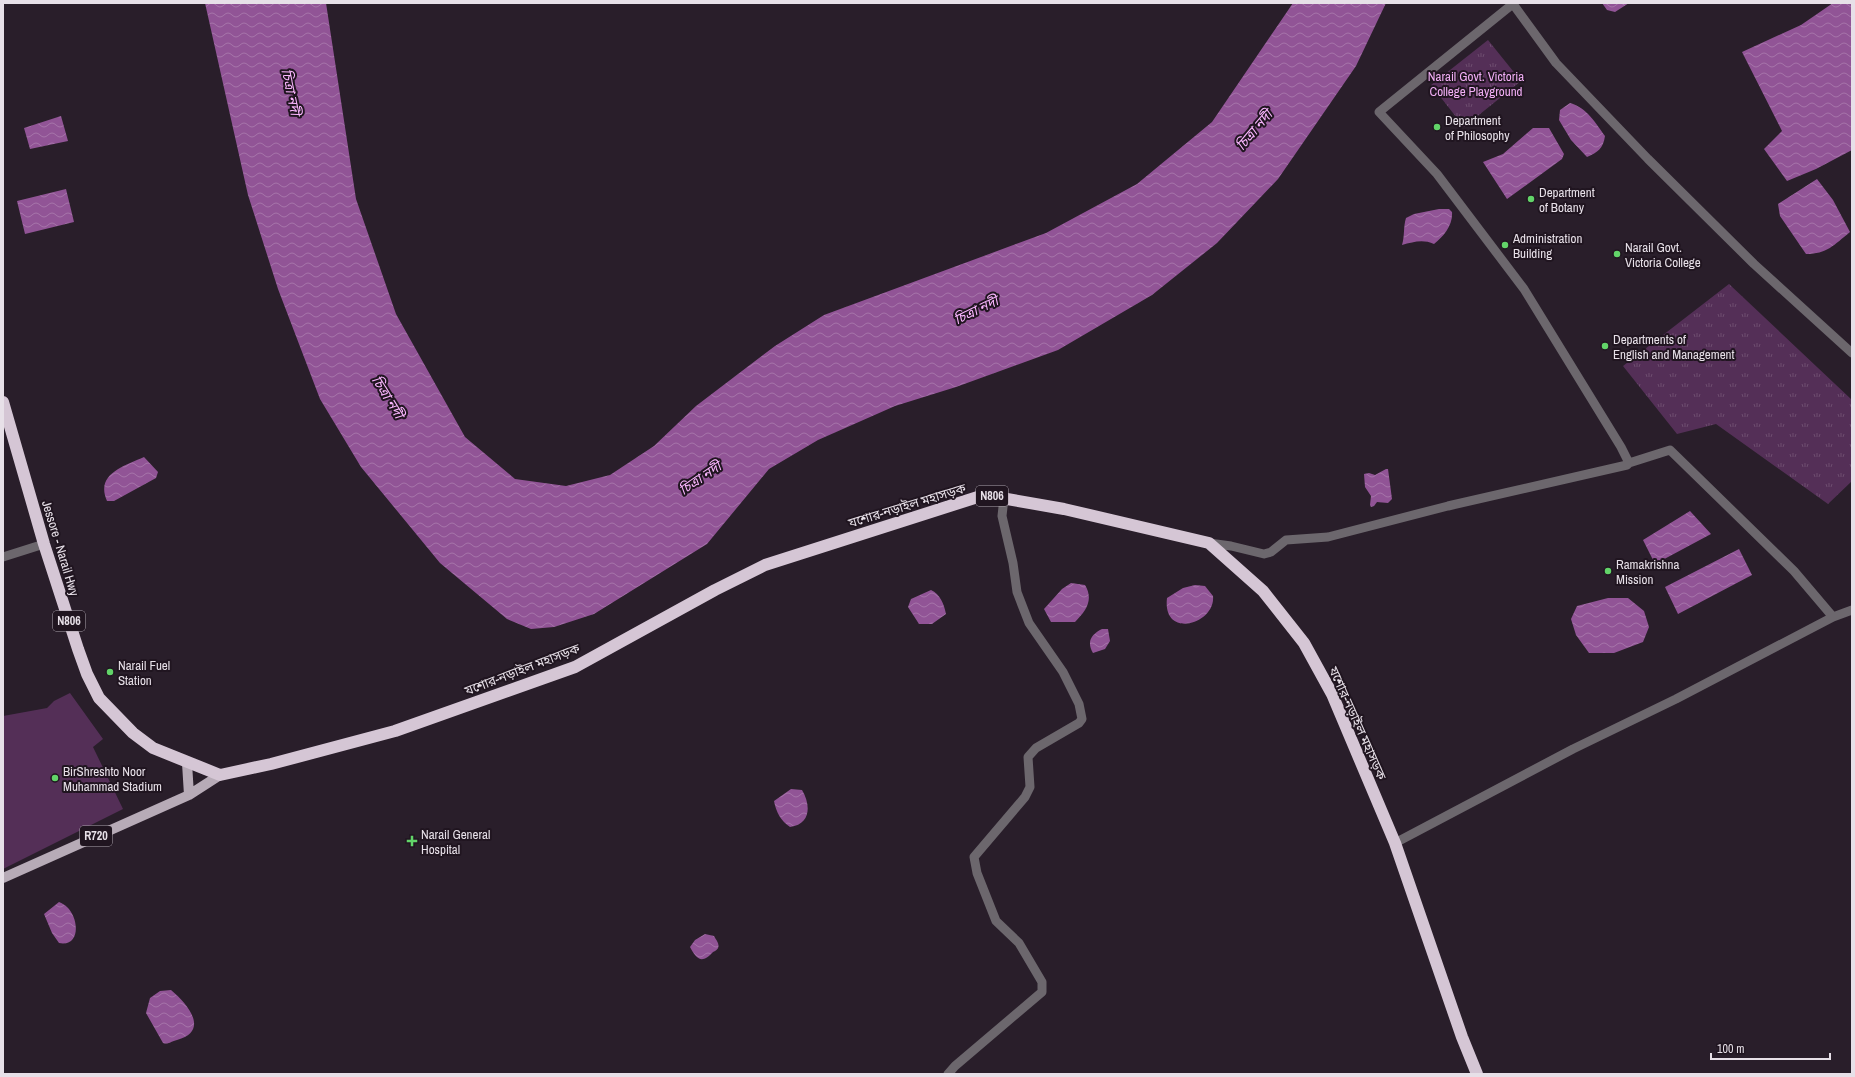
<svg xmlns="http://www.w3.org/2000/svg" width="1855" height="1077" font-family="'Archivo Narrow','Noto Sans Bengali',sans-serif">
<style>
.grass{fill:url(#grass-tufts)}
.pitch{fill:#542f57}
.water{fill:url(#water-waves)}
.lines{fill:none;stroke-linecap:round;stroke-linejoin:round}
.minor{stroke:#6c676d;stroke-width:9}
.major{stroke:#b7abb7;stroke-width:10}
.highway{stroke:#d5c6d5;stroke-width:12}
.poi-dot{fill:#62d469;stroke:#201520;stroke-width:1.5}
.labels{text-anchor:middle;stroke-width:4;stroke-linejoin:round;paint-order:stroke}
.shield{fill:#201520;stroke:#aba3ac;stroke-width:1}
.shield-label{font-size:12px;font-weight:bold;fill:#e7e0e8}
.park-label{font-size:13px;fill:#f2aff6;stroke:#201520}
.poi-label{font-size:13px;fill:#e7e0e8;stroke:#201520;text-anchor:start}
.street-label{font-size:13px;fill:#e7e0e8;stroke:#201520}
.water-label{font-size:14px;font-style:italic;fill:#fbb7ff;stroke:#201520}
</style>
<defs>
<pattern id="grass-tufts" width="24" height="20" patternUnits="userSpaceOnUse"><rect width="24" height="20" fill="#542f57"/><path d="M3 7l-1-3M5 7V3M7 7l1-3M15 17l-1-3M17 17v-4M19 17l1-3" fill="none" stroke="#6d4d6f"/></pattern>
<pattern id="water-waves" width="16" height="10" patternUnits="userSpaceOnUse"><rect width="16" height="10" fill="#915496"/><path d="M0 5q4-4 8 0t8 0" fill="none" stroke="#a674aa"/></pattern>
</defs>
<rect width="100%" height="100%" fill="#291e2a"/>
<path class="grass" d="M1488,40L1521,81L1464,127L1431,85Z
M1729,284L1852,400V481L1828,504L1716,424L1677,434L1623,366Z"/>
<path class="pitch" d="M70,693L103,739L93,747L123,809L3,869V716L47,708L54,701Z"/>
<path class="water" d="M205,3H326L356,199L396,314L465,437L515,479L566,486L610,475L654,446L696,406L775,346L824,315L1046,233L1137,184L1212,122L1293,3H1386L1356,66L1278,179L1217,243L1152,295L1058,350L956,387L895,406L818,440L769,469L707,544L594,614L554,627L531,629L507,619L440,563L361,467L320,399L278,289L248,195Z
M1602,3H1629L1615,12L1607,10Z
M1833,3H1852V150L1816,169L1787,181L1764,149L1782,131L1742,52L1801,25Z
M1570,103C1587,108 1595,122 1605,136C1603,149 1598,152 1587,157L1571,140L1559,120L1560,110Z
M61,116L68,141L30,149L24,128Z
M1533,128H1549L1564,154L1562,159L1507,199L1483,162L1503,154Z
M1817,179L1833,200L1850,232C1834,245 1827,254 1806,254L1780,216L1778,204Z
M66,189L74,222L25,234L17,201Z
M1439,209H1449L1452,212C1453,225 1444,236 1434,244C1423,239 1413,242 1402,245C1405,235 1403,228 1406,218L1414,214Z
M144,457L158,472L156,478L114,501H107C95,474 124,466 144,457Z
M1386,469H1388L1392,499L1388,503L1377,502L1374,506L1371,507L1370,505L1371,496L1365,487L1364,474L1369,473L1375,475Z
M1690,511L1711,534L1655,564L1643,540Z
M1739,549L1752,575L1678,614L1665,587Z
M1071,583L1085,585C1094,600 1086,611 1075,622H1051L1044,609L1062,589Z
M1195,585L1205,586L1213,596C1216,624 1162,640 1167,598L1183,588Z
M931,590C940,594 944,604 946,614L932,624H919L908,607L911,599Z
M1608,598H1628L1644,611L1649,627L1643,642L1614,653H1589L1576,635L1571,619L1577,606Z
M1102,629H1108L1110,641L1105,649L1093,653C1086,641 1092,634 1102,629Z
M791,789L802,790C811,805 811,824 790,827C781,821 776,812 774,801Z
M59,902C62,903 65,905 67,907C79,918 81,947 59,943L52,933L44,914Z
M705,934L714,936C716,940 720,944 718,948C718,949 714,952 713,952C702,964 697,960 690,947L695,940Z
M171,990C188,1004 210,1031 177,1040C171,1041 169,1045 163,1043L146,1013L150,998L160,991Z"/>
<g class="lines">
<path class="minor" d="M1513,4L1556,63L1648,159L1754,264L1852,353
M1629,463L1670,450L1794,571L1833,617
M1209,543L1231,546L1264,554L1271,552L1286,540L1328,537L1448,506L1627,465L1629,463L1621,447L1524,289L1437,174L1379,112L1514,3
M3,557L44,544
M1395,843L1573,749L1676,699L1833,617L1852,610
M948,1074L955,1066L1042,992V982L1019,943L996,921L977,873L974,857L1025,797L1030,787L1028,757L1036,748L1079,723L1082,719L1079,704L1063,672L1029,623L1017,592L1013,563L1002,516L1004,498"/>
<path class="major" d="M187,763L189,795
M3,878L189,795L220,775"/>
<path class="highway" d="M3,402L44,544L78,649L87,674L99,698L133,733L153,748L220,775L271,764L395,731L575,667L715,590L765,565L984,495L1064,509L1209,543L1263,591L1304,643L1332,694L1395,843L1462,1037L1477,1074"/>
</g>
<g class="poi-dot">
<circle cx="1437" cy="127" r="4"/>
<circle cx="1531" cy="199" r="4"/>
<circle cx="1505" cy="245" r="4"/>
<circle cx="1617" cy="254" r="4"/>
<circle cx="1605" cy="346" r="4"/>
<circle cx="1608" cy="571" r="4"/>
<circle cx="110" cy="672" r="4"/>
<circle cx="55" cy="778" r="4"/>
<path d="M410 835h4v4h4v4h-4v4h-4v-4h-4v-4h4z"/>
</g>
<g class="labels">
<g class="shield">
<rect x="976" y="486" width="32" height="20" rx="3"/>
<rect x="53" y="611" width="32" height="20" rx="3"/>
<rect x="80" y="826" width="32" height="20" rx="3"/>
</g>
<g class="shield-label">
<text x="992" y="500">N806</text>
<text x="69" y="625">N806</text>
<text x="96" y="840">R720</text>
</g>
<g class="park-label">
<text x="1476" y="81">Narail Govt. Victoria<tspan x="1476" dy="15">College Playground</tspan></text>
</g>
<g class="poi-label">
<text x="1445" y="125">Department<tspan x="1445" dy="15">of Philosophy</tspan></text>
<text x="1539" y="197">Department<tspan x="1539" dy="15">of Botany</tspan></text>
<text x="1513" y="243">Administration<tspan x="1513" dy="15">Building</tspan></text>
<text x="1625" y="252">Narail Govt.<tspan x="1625" dy="15">Victoria College</tspan></text>
<text x="1613" y="344">Departments of<tspan x="1613" dy="15">English and Management</tspan></text>
<text x="1616" y="569">Ramakrishna<tspan x="1616" dy="15">Mission</tspan></text>
<text x="118" y="670">Narail Fuel<tspan x="118" dy="15">Station</tspan></text>
<text x="63" y="776">BirShreshto Noor<tspan x="63" dy="15">Muhammad Stadium</tspan></text>
<text x="421" y="839">Narail General<tspan x="421" dy="15">Hospital</tspan></text>
</g>
<g class="street-label">
<text transform="translate(907 505) rotate(-17)" y="5">যশোর-নড়াইল মহাসড়ক</text>
<text transform="translate(61 548) rotate(73)" y="5">Jessore - Narail Hwy</text>
<text transform="translate(522 669) rotate(-21)" y="5">যশোর-নড়াইল মহাসড়ক</text>
<text transform="translate(1358 723) rotate(66)" y="5">যশোর-নড়াইল মহাসড়ক</text>
</g>
<g class="water-label">
<text transform="translate(291 92) rotate(78)" y="5">চিত্রা নদী</text>
<text transform="translate(1254 130) rotate(-50)" y="5">চিত্রা নদী</text>
<text transform="translate(976 310) rotate(-26)" y="5">চিত্রা নদী</text>
<text transform="translate(388 397) rotate(58)" y="5">চিত্রা নদী</text>
<text transform="translate(700 478) rotate(-34)" y="5">চিত্রা নদী</text>
</g>
</g>
<rect width="1855" height="1077" fill="none" stroke="#e7e0e8" stroke-width="8"/>
<path d="M1711 1053v6h119v-6" fill="none" stroke="#e7e0e8" stroke-width="2"/>
<text x="1717" y="1053" font-size="12" fill="#e7e0e8" stroke="#201520" stroke-width="3" paint-order="stroke">100 m</text>
</svg>
